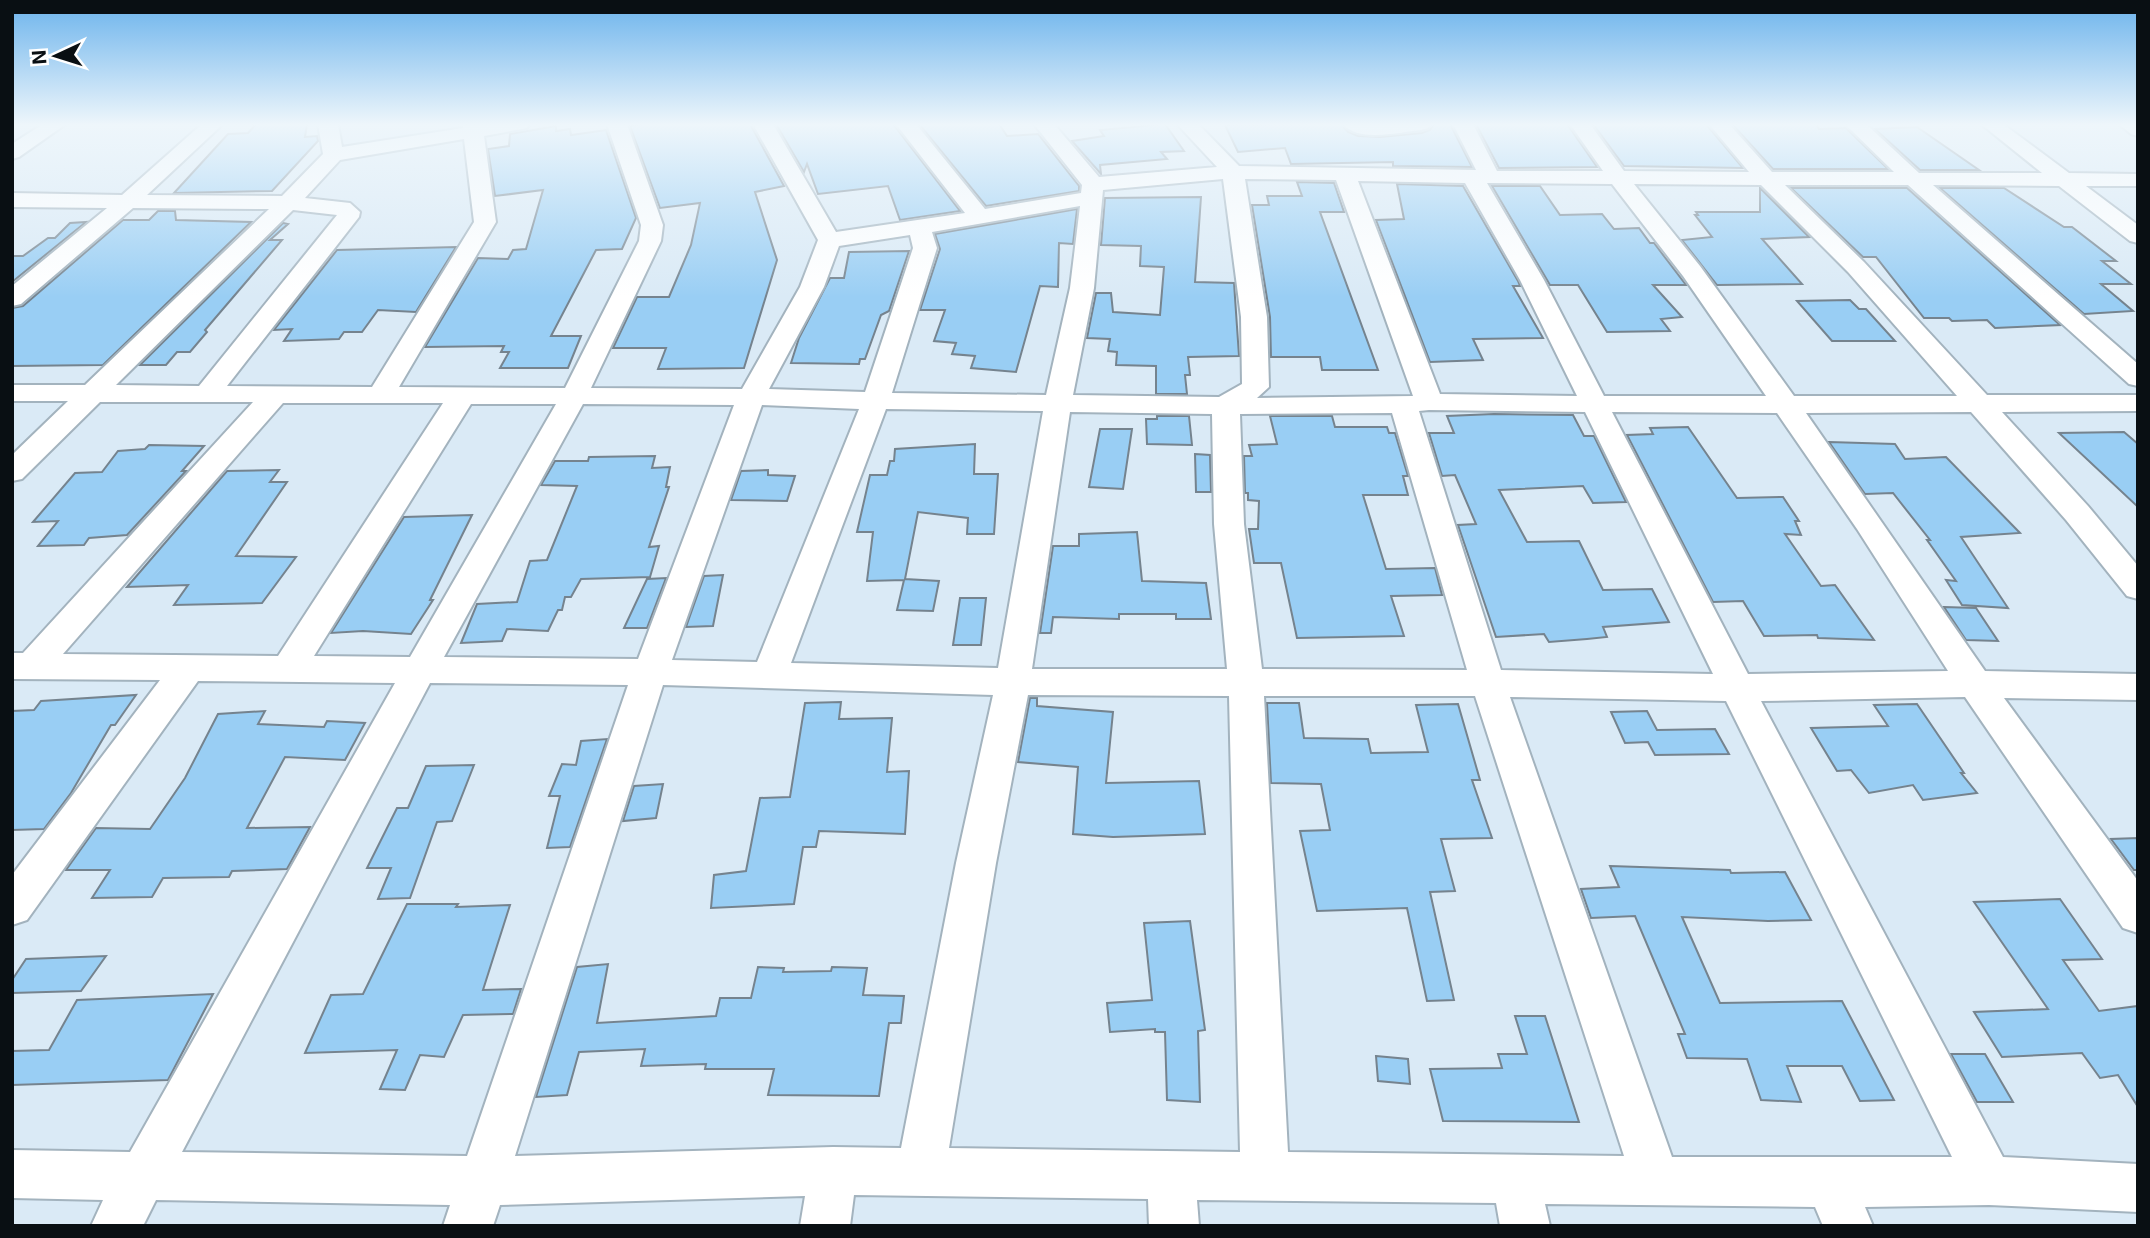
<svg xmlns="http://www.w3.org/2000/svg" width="2150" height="1238" font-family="Inter,sans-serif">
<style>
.building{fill:#99cef4;stroke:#75838e;stroke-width:2}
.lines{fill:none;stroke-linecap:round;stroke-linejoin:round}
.minor-casing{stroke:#a3b3be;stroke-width:4}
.minor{fill:#fff;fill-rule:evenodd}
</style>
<rect width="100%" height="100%" fill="#daeaf6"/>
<path class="building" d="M256,124H307L305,137L317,136L318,141L272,191L174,193L228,134L248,133Z
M644,124H750L784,186L755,192L777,260L744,368L658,369L666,348H613L637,297H669L691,245L700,203L660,208L630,126Z
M776,124H893L960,211L900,220L888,186L818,194L807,164L804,172Z
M919,124H999L1007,136L1038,134L1079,186V191L986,206Z
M1165,124L1184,151L1161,152L1167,159L1100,165L1101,174L1072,141L1104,136L1100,130Z
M1341,124L1348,132L1358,136L1380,137L1422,133L1430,130L1434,124H1450L1472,167L1393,166V162L1291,164L1285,148L1238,152L1225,125Z
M1476,124H1567L1597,167L1499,168Z
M1593,124H1706L1743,168L1624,166Z
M1732,124H1816L1819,129L1846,128L1888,169H1773Z
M556,126V131L570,129L571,135L606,130L636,218L622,249L596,250L551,336H581L568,368H500L509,352H501L504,346L425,347L478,258L508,259L513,250L526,249L543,190L495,196L488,149L509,146L510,134Z
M1917,127L1979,170H1920L1875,129Z
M1297,182L1334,183L1344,212H1320L1378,370H1322L1320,357H1271L1270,317L1252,205H1269L1267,196H1302Z
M1397,184L1463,186L1518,281L1520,286H1513L1543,338L1473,339L1483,360L1430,362L1376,220L1404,219Z
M1492,186H1540L1560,215L1602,214L1614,229L1639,228L1650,243H1654L1686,285H1653L1682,317L1661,319L1670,331L1607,332L1578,285H1550Z
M1760,188L1809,237L1762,239L1802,284L1717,285L1682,240L1712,237L1695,215H1698L1696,212H1760Z
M1791,188H1907L2060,325L1995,328L1987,320L1952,321L1949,318H1924L1876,257H1863Z
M1940,188H2004L2064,227H2072L2116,261H2102L2131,284H2101L2133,311L2084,314Z
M1201,197L1195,282L1234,283L1239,356L1188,357L1190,375H1185L1187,394H1156V366L1116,365L1117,352L1108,351L1110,339L1087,338L1096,293H1111L1113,312L1160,315L1164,267L1140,266L1141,246L1101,245L1105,198Z
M1077,209L1073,244L1059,243L1058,287L1040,286L1016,372L971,368L975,356L952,354L956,343L934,341L945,310H920L940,249L935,234Z
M158,211H175L176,220L251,222L103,365L12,366V308L23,306L123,220H149Z
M86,222L12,282V256H23L48,238H55L70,223Z
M283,223L288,224L270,240H282L205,330L207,332L190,352H177L166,365H140Z
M456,247L416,312L378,310L362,332H344L339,339L284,341L292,329L274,330L337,250Z
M909,251L889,311L881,315L865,359H860L859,364L791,363L799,338L830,278H844L849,252Z
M1850,300L1859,309H1866L1895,341H1832L1797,301Z
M1494,414L1573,415L1584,436H1594L1626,502L1593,503L1583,486L1499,490L1527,542L1579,541L1603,590L1652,589L1669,622L1603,627L1607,637L1587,639L1549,642L1544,634L1496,637L1458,525L1476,524L1455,475L1442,476L1429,433H1454L1447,416Z
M1157,416H1189L1192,445L1147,444L1146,419H1157Z
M1270,416H1332L1335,427H1387L1389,433H1395L1408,476H1403L1408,495H1363L1386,569L1435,568L1442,595L1391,596L1404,636L1297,638L1281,563H1254L1249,529H1258L1259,501L1248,500V493H1245L1244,456H1252L1249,445L1277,444Z
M1688,427L1737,498L1783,497L1799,521H1795L1801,535L1785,534L1821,586L1835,585L1874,640L1818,638L1817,635L1764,636L1743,601L1713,602L1627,435L1653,434L1650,428Z
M1100,429H1132L1123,489L1089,487Z
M2124,432L2138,444V507L2059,433Z
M1829,442L1895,444L1905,459L1946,457L2020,533L1961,537L2008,608L1962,605L1946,580L1956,581L1927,540H1930L1893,493L1865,494Z
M975,444L974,474H998L994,534H967L968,518L918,512L905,579L939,581L933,611L897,610L904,580L867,581L873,532H857L870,475H887L890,461H894L895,449Z
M149,445L204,446L182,471H186L127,535L89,538L84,545L38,546L58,521L33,522L75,473L102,472L118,451L145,449Z
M1195,454L1210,455L1211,492H1196Z
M655,456L652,468L670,467L666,487H669L649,547L659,546L650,577L581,579L571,597H565L562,610H558L548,631L507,629L502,641L461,643L477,604L517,602L530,561L547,560L577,486L541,485L555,461H588L589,457Z
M279,470L270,482H287L236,556L296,557L262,603L174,605L188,585L127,587L227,471Z
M768,470V475L795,476L787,501L731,500L741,471Z
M472,515L430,600H433L411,634L363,631L331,633L404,517Z
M1137,532L1142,581L1206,583L1211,619H1176V614H1119V619L1053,617L1051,633H1040L1053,546H1079V534Z
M723,575L713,626L686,627L704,576Z
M666,578L647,628H624L647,579Z
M960,598H986L981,645H953Z
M1944,607L1976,608L1998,641L1966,640Z
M136,695L115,725H111L71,793L44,829L12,830V711L34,710L41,701Z
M1030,698H1037V706L1113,712L1106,783L1199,781L1205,834L1113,837L1073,834L1078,767L1018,762Z
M841,702L839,719L892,718L887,772L909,771L905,834L819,831L816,847H803L794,904L711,908L714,875L746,871L760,798L790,797L805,703Z
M1267,703H1299L1304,738L1368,739L1371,753L1428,752L1416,705L1458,704L1480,780H1472L1492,838L1441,839L1455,891L1430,892L1454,1000L1427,1001L1407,908L1317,911L1300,831L1330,830L1321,784L1271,783Z
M1917,704L1964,773H1961L1977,793L1923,800L1913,785L1869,793L1851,770L1837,771L1811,728L1888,726L1874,705Z
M265,711L258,724L324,727L327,721L365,723L345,760L285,757L247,828L310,827L287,869L232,871L229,877L163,878L152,897L92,898L110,870H66L96,828L150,829L185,778L218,714Z
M1647,711L1657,730L1715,729L1729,754L1655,755L1648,742L1625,743L1611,712Z
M607,739L570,847L547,848L560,796H549L562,764L576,765L581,741Z
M474,765L452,821L437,822L410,898L378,899L391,868H367L397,808H408L426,766Z
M663,784L656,818L623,821L634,786Z
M2138,838V870H2134L2111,839Z
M1610,866L1730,870L1731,873L1785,872L1811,920L1768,921L1682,917L1720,1003L1842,1001L1894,1100L1860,1101L1842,1066H1787L1801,1102L1761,1100L1747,1059L1687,1058L1678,1034H1685L1635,916L1591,918L1581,889L1619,887Z
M2060,899L2102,959L2063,960L2099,1011L2138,1006V1107L2118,1075L2100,1078L2082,1053L2002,1057L1974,1012L2048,1009L1974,902Z
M407,904H458L456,907L510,905L483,990L521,989L513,1014L463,1015L444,1057L420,1055L405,1090L380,1089L397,1050L305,1053L331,995L363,994Z
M1190,921L1205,1030L1198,1031L1200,1102L1167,1100L1165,1032H1155V1029L1110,1032L1107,1003L1152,1000L1144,923Z
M106,956L81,991L12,993V980L26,959Z
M608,964L597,1023L716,1016L720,998H751L758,967L784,968L783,972L831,971L832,967L867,968L863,995L904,996L901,1023H889L879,1096L768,1095L774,1069H705L706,1064L641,1066L645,1049L579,1052L567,1095L536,1097L577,967Z
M213,994L168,1080L12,1085V1051L49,1050L77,1000Z
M1515,1016H1545L1579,1122L1443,1121L1430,1069L1502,1068L1498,1054H1527Z
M1951,1054H1985L2013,1102H1977Z
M1376,1056L1408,1059L1410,1084L1378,1081Z"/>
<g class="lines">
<defs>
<path id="minor" d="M43,124H66L19,157L12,159V144Z
M202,124H223L147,195L282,196L323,154L318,124H338L342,147L463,128L462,124H530L527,128L484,136L496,222L399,387L565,388L639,241L641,225L607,124H627L663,225L661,241L591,388L742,389L800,287L818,240L753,124H773L836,232L965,213L896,124H916L985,209L1081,193L1082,185L1034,124H1054L1099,177L1217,167L1177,124H1198L1239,166L1476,170L1453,124H1473L1497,171H1603L1570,124H1590L1624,171L1749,172L1709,124H1729L1772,172H1894L1845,124H1866L1919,173H2042L1981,124H2003L2069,173L2138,174V186H2086L2138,225V243L2130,241L2059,186L1933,185L2138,364V386L2129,384L1908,185H1785L1864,262L1987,395H2138V411L2002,412L2088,506L2138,566V599L2127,596L2066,520L1971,412L1806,413L1985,671L2138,674V700L2004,698L2138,881V933L2123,928L1965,697L1761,701L2003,1157L2138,1164V1212L1989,1205L1865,1207L1873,1226H1823L1815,1207L1545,1204L1550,1226H1500L1496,1203L1197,1200L1199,1226H1149L1148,1199L854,1195L850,1226H800L805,1196L500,1205L493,1226H443L450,1205L156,1200L143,1226H91L103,1200L12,1198V1150L130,1152L395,683L198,681L27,920L12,925V875L160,680L12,679V653H23L253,402H100L22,479L12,481V455L68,401H12V385H85L269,209L133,208L21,304L12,306V286L107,208L12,207V193L122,195ZM464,139L474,222L372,387L227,386L359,217L360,212L350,203L305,198L340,160ZM1223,179L1241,317L1242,384L1219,397L1073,395L1094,288L1103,190ZM1245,179L1336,180L1413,396L1257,398L1269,387L1267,317ZM1358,181L1465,183L1520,280L1577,396L1440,394ZM1487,183L1612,184L1683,276L1766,396H1604L1544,280ZM1634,184L1761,185L1848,272L1957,396H1794L1700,266ZM1080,206L1070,288L1046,395L892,393L937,248L932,232ZM293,210L337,215L199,386L116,385ZM910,235L913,248L865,392L769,389L824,287L839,246ZM283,403H443L278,656L63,654ZM471,404H556L410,657L314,656ZM583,404L734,405L638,659L444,657ZM762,405L859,409L757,662L672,660ZM886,409L1043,411L998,668L791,663ZM1429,410L1585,412L1713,674L1501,670L1419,411ZM1070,412L1212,414L1214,524L1227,669H1032ZM1612,412L1777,413L1857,529L1948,671L1748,674ZM1392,413L1467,670L1262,669L1244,524L1240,414ZM430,683L628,685L467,1156L182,1152ZM663,685L993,695L956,863L901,1148L833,1147L515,1156ZM1028,695L1229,696L1240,1152L949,1148L996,863ZM1264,696H1475L1624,1156L1288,1152ZM1510,697L1726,701L1952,1157H1672Z
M1343,124H1431L1428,128L1421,130C1399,132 1359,143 1343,124Z
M2119,124H2138V136L2131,134Z"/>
</defs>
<use href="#minor" class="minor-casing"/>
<use href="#minor" class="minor"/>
</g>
<linearGradient id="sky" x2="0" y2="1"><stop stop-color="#6bb3ec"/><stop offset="0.42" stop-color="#eef6fb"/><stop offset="1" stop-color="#eef6fb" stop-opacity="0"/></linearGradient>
<rect width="2150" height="297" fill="url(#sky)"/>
<rect width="2150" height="1238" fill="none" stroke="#090f13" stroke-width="28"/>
<g transform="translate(56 56) rotate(266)" stroke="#ffffff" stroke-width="5" paint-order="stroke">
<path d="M0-5L12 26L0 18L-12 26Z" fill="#090f13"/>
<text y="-10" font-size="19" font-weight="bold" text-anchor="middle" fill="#090f13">N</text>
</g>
</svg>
